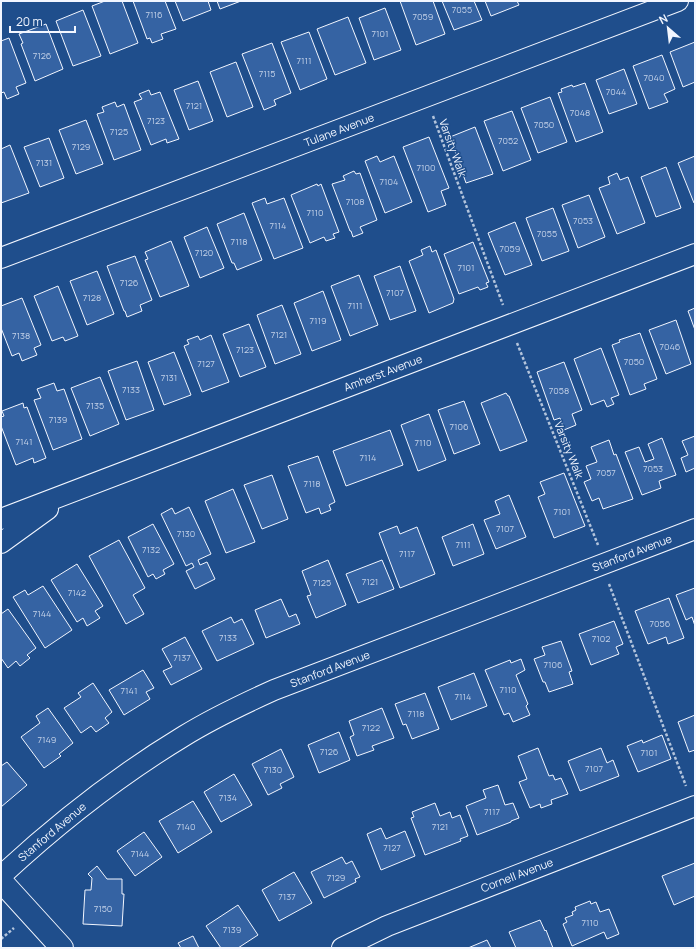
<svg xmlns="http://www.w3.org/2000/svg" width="696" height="949" font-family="Manrope,sans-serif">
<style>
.building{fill:#3563a3;stroke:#f2f6ff}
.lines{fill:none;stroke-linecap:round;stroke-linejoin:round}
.street-casing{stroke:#f2f6ff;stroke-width:22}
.secondary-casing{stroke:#f2f6ff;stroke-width:24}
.path{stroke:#b3c4dc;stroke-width:2.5;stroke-dasharray:3 2;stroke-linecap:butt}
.street{stroke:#1f4e8c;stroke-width:20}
.secondary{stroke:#1f4e8c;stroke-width:22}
.labels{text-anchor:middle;stroke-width:3;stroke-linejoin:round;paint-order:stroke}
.number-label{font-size:9px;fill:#c3d1e8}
.street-label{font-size:11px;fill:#f2f6ff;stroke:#1f4e8c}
</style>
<rect width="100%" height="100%" fill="#1f4e8c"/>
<path class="building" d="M105,1H122L138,43L110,54L92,6Z
M133,1H165L176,29L161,34L163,39L152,43L150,38L147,39Z
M175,1H208L211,10L183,21Z
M217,1H241L220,9Z
M400,1H433L445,34L416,45Z
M442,1H474L482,20L454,30Z
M485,1H517L519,5L491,16Z
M385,8L401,50L374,60L359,18Z
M83,10L101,56L73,66L56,21Z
M348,17L366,63L335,75L317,29Z
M46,24L63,69L35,81L21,44L23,43L19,34Z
M309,32L327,79L300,90L281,42Z
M9,38L26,83L16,87L19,94L7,99L4,92L1,93V41Z
M695,42V82L683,87L670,52Z
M272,43L291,93L274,100L276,105L264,110L242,54Z
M662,55L675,89L664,94L668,102L649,109L633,66Z
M236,62L253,107L227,117L210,72Z
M624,69L637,104L609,114L596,80Z
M198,81L213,121L189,130L174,90Z
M585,83L603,132L576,142L558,93L562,92L561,89L572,85L573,87Z
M149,90L151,95L160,92L179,139L167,143L166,139L151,145L134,102L142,99L139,94Z
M550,97L567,142L538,153L521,108Z
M115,102L117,107L124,104L141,150L114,160L97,114L104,112L102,107Z
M512,111L531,160L503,171L484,121Z
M86,120L103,164L76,174L59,130Z
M475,127L493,174L466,183L450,137Z
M429,137L449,188L441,191L446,205L428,212L403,147Z
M49,138L64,178L40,187L24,147Z
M10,145L29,193L1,203V149Z
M377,156L380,162L394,156L412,202L385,213L365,161Z
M695,156V203H694L678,163Z
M666,167L681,208L656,217L641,177Z
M354,171L356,174L360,173L377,220L360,227L363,233L353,237L351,231H350L332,184L345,180L343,176Z
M617,173L620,180L628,177L645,223L617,234L599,188L610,184L608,177Z
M317,184L318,186L321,184L339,232L333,234L335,238L326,241L324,237L310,243L291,195Z
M589,195L605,237L578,248L562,205Z
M265,198L267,204L284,198L303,248L274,259L252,203Z
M553,208L569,251L542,261L526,218Z
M244,213L262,260L237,270L234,263H232L217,224Z
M515,222L532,265L505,275L488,233Z
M207,227L224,268L200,278L184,237Z
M171,241L189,286L160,297L145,260L148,259L145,252Z
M473,242L489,282L486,283L488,287L480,290L478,287L459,294L444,254Z
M430,246L432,252L436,250L454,299L453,303L429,313L409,261L423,255L421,250Z
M135,256L152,300L140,305L142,311L127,317L125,311H124L107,266Z
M400,266L416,311L390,320L374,276Z
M97,271L114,314L87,325L70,281Z
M359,275L378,325L350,336L331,286Z
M58,286L78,336L65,341L63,337L52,341L34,296Z
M323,291L341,340L312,351L294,303Z
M22,298L41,345L34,348L37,355L22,361L19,353L12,356L1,328V306Z
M282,305L301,354L275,364L257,315Z
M695,308V330L688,311Z
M676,320L691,364L666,374L649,330Z
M249,324L266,367L240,377L223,334Z
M640,333L657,379L644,384L646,389L630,395L612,345L620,342L619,340Z
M211,335L229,382L202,392L184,346L189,344L187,340L198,336L200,340Z
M601,348L619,395L611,398L614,404L607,407L604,400L591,405L574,359Z
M174,352L191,395L164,405L148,362Z
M137,361L154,410L126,420L108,371Z
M564,362L582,410L572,414L576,425L564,430L560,418L554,420L537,372Z
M100,377L119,424L90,436L71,388Z
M54,383L57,391L64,389L82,439L53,450L34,400L41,398L37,389Z
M506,393L508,396H509L527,441L500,451L481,403Z
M464,401L480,444L454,454L438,410Z
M23,403L24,408L27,407L46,458L34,463L33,458L16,465L1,426V417L4,416L2,411Z
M429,414L446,460L418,471L401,425Z
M390,430L403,465L346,486L333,451Z
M695,436V468L686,472L681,458L688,455L682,441Z
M662,438L676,475L659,481L661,488L642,495L625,452L639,447L645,462L654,459L648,444Z
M609,440L614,455L616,454L633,499L603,509L599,498L592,501L584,482L591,479L586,466L597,462L591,447Z
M318,456L335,502L329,505L331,510L321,514L319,508L306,513L288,466Z
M564,473L585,526L554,538L538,497L545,494L540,482Z
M272,475L288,519L262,529L244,485Z
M233,489L255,542L226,553L205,501Z
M509,495L526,537L496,549L484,520L500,514L495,501Z
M189,507L211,554L198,560L200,565L207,562L215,579L195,589L186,571L194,567L192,563L186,566L161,514L172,508L175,514Z
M153,524L174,564L163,570L165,574L156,579L153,574L148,577L128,537Z
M473,524L484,554L453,566L442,537Z
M397,526L400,534L417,527L435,574L400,588L379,533Z
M119,540L145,588L133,595L144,614L126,624L89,556Z
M328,560L346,605L316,618L307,596L311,595L302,571Z
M382,560L394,589L358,603L346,574Z
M77,564L103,606L95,611L100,618L87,626L83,618L77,622L51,580Z
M43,586L72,630L45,648L13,597L25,590L28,595Z
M695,588V626L692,617L686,620L676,595Z
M669,598L684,638L668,644L666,637L648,644L635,611Z
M281,599L289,617L296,614L300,624L266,638L255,610Z
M8,609L36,648L27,655L30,658L20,666L16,661L8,668L1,658V614Z
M231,617L234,623L242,619L254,644L217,661L202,631Z
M614,621L623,644L616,647L619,654L591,665L579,634Z
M185,637L202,669L171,685L163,671L172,667L162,649Z
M561,641L572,671L569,672L573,684L549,692L545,682H543L534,659L545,655L542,647Z
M521,659L525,670L516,675L528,704L526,706L530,715L513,722L509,713L504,715L485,670L510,660L511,663Z
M143,670L154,688L146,692L150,699L124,715L109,690Z
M474,673L487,706L451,720L438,687Z
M93,683L112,712L105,718L109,723L96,732L91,726L81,733L64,708L81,697L78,693Z
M425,693L439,729L412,739L406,724L403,725L395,704Z
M48,708L73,743L59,754L61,756L44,768L21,737L40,723L36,716Z
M382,708L394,738L372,746L374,750L357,756L350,737L354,735L349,721Z
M695,715V750L689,752L678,722Z
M339,732L350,760L319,773L308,745Z
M662,735L671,759L638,772L627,746L642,740L643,743Z
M538,748L549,776L553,775L555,780L561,778L568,794L551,800L552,804L541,808L540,804L530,808L519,782L527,779L518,756Z
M601,748L607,763L613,760L619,776L580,791L568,761Z
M281,749L294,777L280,784L282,788L268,795L252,764Z
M7,762L27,785L1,807V766Z
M234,774L252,805L221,822L204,792Z
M498,785L505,805L513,803L519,818L511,821V822L477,835L466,806L486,798L483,790Z
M193,801L212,832L178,853L159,821Z
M435,803L440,816L450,812L452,818L460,815L468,836L460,839L461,841L425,855L411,818L414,817L412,812Z
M381,828L386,839L405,831L415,856L381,870L367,834Z
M144,832L162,857L135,876L117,851Z
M342,857L346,864L352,861L360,877L355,879L356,882L324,898L311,872Z
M695,863V896L674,905L662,876Z
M97,866L107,879H122V894H124L122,926L83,924L85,890H91L92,878L88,874Z
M294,872L312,903L279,921L262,890Z
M590,901L591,904L596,902L600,912L609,909L619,934L607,939L604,932L572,946L563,924L567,922L565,918L573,915L572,912L576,910L575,907Z
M238,905L258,935L238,948H221L206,926Z
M540,920L545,931L546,930L553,948H516L509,932Z
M193,936L199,948H181L178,943Z
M487,940L491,948H468Z"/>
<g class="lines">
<defs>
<path id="street" d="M1,258L678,1
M1,519L695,254
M1,543L48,509
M1,876C58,823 118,776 184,736C213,718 243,704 274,690L695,529
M342,948L387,926L695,806"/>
<path id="secondary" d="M1,881L62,948"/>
</defs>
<use href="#street" class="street-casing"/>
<use href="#secondary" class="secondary-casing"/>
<path class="path" d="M433,116L503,305
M517,343L598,545
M609,584L686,786
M1,939L14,928"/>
<use href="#street" class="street"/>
<use href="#secondary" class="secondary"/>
</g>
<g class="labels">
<g class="number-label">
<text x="462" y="13">7055</text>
<text x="154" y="18">7116</text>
<text x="423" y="20">7059</text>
<text x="380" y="37">7101</text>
<text x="42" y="59">7126</text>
<text x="304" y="64">7111</text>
<text x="267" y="77">7115</text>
<text x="654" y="81">7040</text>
<text x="616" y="95">7044</text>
<text x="194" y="109">7121</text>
<text x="580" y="116">7048</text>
<text x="156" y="124">7123</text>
<text x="544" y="128">7050</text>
<text x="119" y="135">7125</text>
<text x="508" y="144">7052</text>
<text x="81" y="150">7129</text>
<text x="44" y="166">7131</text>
<text x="426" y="171">7100</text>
<text x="389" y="185">7104</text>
<text x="355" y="205">7108</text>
<text x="315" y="216">7110</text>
<text x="583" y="224">7053</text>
<text x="278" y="229">7114</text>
<text x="547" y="237">7055</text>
<text x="239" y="245">7118</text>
<text x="510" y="252">7059</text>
<text x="204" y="256">7120</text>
<text x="466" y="271">7101</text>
<text x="129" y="286">7126</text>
<text x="395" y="296">7107</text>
<text x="92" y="301">7128</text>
<text x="355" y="309">7111</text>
<text x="318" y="324">7119</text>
<text x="279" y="338">7121</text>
<text x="21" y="339">7138</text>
<text x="670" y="350">7046</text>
<text x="245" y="353">7123</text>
<text x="634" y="365">7050</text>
<text x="206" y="367">7127</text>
<text x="169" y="381">7131</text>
<text x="131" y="393">7133</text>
<text x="559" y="394">7058</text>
<text x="95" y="409">7135</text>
<text x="58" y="423">7139</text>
<text x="459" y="430">7106</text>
<text x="24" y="445">7141</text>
<text x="423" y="446">7110</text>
<text x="368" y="461">7114</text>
<text x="653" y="472">7053</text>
<text x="606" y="476">7057</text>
<text x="312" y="487">7118</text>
<text x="562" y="515">7101</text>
<text x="505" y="532">7107</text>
<text x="186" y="537">7130</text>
<text x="463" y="548">7111</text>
<text x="151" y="553">7132</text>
<text x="407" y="557">7117</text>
<text x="370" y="585">7121</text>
<text x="322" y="586">7125</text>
<text x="77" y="596">7142</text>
<text x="42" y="617">7144</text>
<text x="660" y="627">7056</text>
<text x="228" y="641">7133</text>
<text x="601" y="642">7102</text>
<text x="182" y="661">7137</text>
<text x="553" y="668">7106</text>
<text x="508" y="693">7110</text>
<text x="129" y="694">7141</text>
<text x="463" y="700">7114</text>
<text x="416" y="717">7118</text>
<text x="371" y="731">7122</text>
<text x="47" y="743">7149</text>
<text x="329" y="755">7126</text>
<text x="649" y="756">7101</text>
<text x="594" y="772">7107</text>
<text x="273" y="773">7130</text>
<text x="228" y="801">7134</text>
<text x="492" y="815">7117</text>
<text x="186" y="830">7140</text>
<text x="440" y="830">7121</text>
<text x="392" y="851">7127</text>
<text x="140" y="857">7144</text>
<text x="336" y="881">7129</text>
<text x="287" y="900">7137</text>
<text x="103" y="912">7150</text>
<text x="590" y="926">7110</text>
<text x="232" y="933">7139</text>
</g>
<g class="street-label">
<text transform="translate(339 130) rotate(-21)" y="4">Tulane Avenue</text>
<text transform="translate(453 148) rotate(70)" y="4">Varsity Walk</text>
<text transform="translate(383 373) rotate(-21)" y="4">Amherst Avenue</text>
<text transform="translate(569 450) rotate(68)" y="4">Varsity Walk</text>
<text transform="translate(632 553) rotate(-21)" y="4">Stanford Avenue</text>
<text transform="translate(330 669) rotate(-21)" y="4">Stanford Avenue</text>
<text transform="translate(52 832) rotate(-40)" y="4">Stanford Avenue</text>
<text transform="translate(517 875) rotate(-21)" y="4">Cornell Avenue</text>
</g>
</g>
<rect width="696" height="949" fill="none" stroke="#f2f6ff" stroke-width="4"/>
<g transform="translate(668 28) rotate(332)" stroke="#1f4e8c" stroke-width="3" paint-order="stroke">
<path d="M0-3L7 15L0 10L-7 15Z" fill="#f2f6ff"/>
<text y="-6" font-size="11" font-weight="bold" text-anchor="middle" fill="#f2f6ff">N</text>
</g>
<path d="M10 26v6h65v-6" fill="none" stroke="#f2f6ff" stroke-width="2"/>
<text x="16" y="26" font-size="12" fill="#f2f6ff" stroke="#1f4e8c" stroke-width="3" paint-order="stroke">20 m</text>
</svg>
